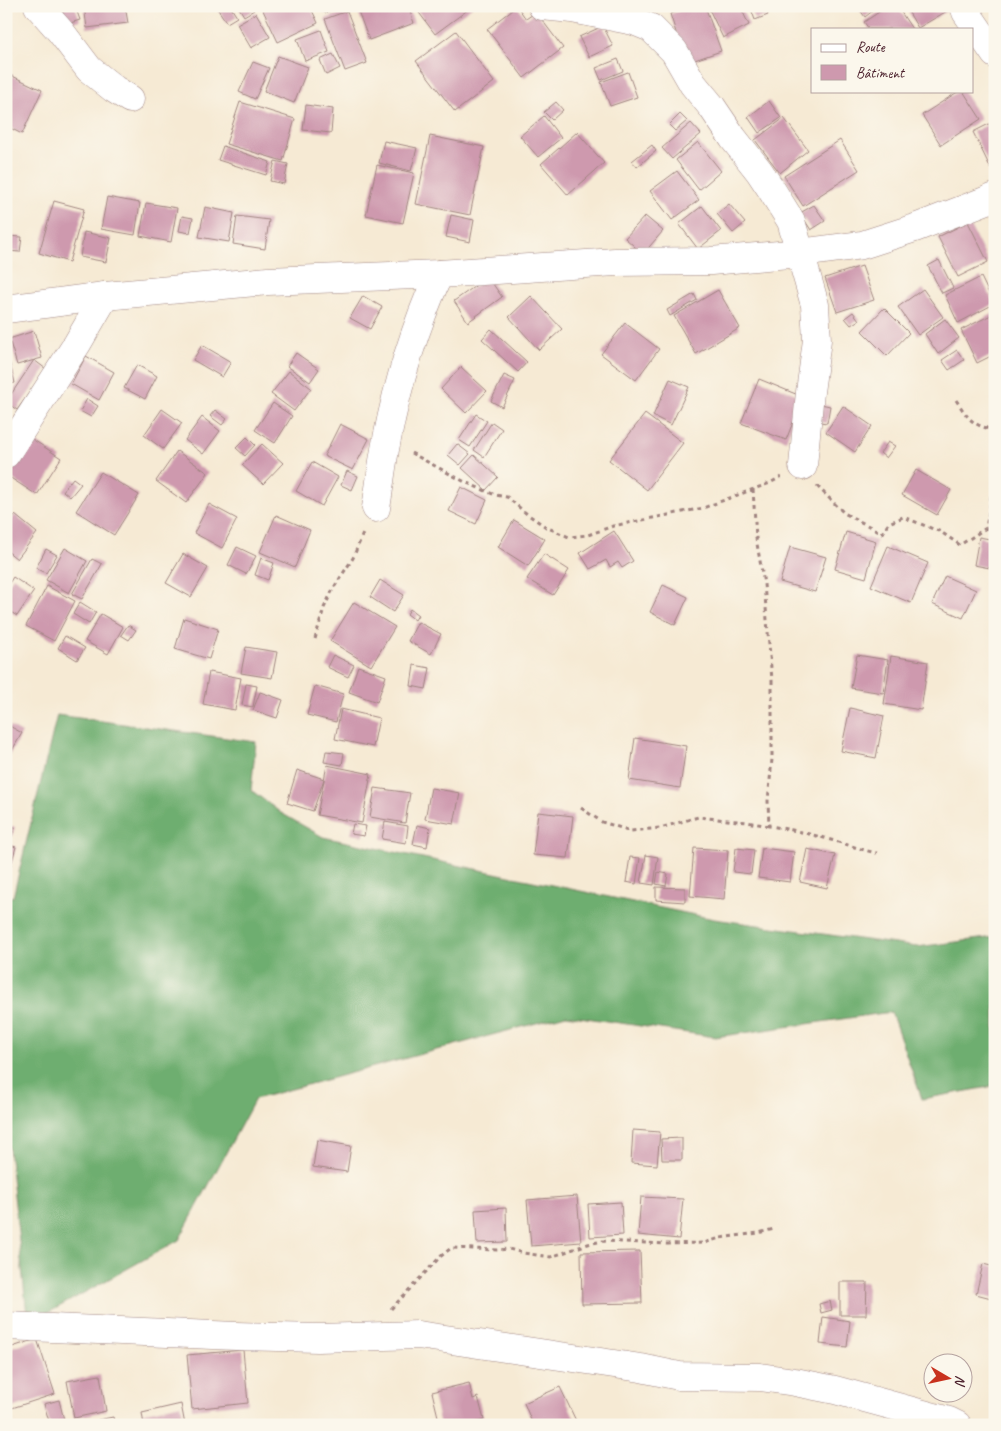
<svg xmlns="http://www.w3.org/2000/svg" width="1001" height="1431" font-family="Caveat,sans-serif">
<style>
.forest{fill:#6eae6f;stroke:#5c664d}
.building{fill:#ce99ae}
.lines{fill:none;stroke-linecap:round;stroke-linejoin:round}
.minor-casing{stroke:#a08480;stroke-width:29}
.tertiary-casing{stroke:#a08480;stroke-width:29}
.path{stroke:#a08480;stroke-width:3;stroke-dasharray:4 4;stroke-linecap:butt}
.minor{stroke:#fff;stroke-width:28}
.tertiary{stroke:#fff;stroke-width:28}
</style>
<rect width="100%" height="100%" fill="#fbf7ec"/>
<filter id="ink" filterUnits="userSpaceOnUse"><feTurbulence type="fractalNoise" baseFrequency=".02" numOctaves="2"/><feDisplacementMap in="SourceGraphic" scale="10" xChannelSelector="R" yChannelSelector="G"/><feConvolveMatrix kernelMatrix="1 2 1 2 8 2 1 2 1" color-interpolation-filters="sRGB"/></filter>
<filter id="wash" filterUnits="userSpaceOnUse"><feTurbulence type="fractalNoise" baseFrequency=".0096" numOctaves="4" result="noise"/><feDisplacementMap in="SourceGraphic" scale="20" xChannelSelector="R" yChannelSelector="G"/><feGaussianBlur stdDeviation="1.12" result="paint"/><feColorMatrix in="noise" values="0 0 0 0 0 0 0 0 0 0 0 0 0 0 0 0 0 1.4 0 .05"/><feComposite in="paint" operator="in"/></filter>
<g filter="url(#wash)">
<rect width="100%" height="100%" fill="#f6ead4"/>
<path class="forest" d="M57,715L256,742L251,790L281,813L323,837L714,919L917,947L995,937V1086L922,1099L891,1012L715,1037L566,1015L255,1099L179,1240L28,1324L9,1149L6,1140V895L13,897Z"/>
<g id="blocks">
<path class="building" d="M61,6H75L80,20L67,24Z
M84,6H125L128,23L87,28Z
M220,6H230L237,17L227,23L217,8Z
M238,6H252L254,10L244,16Z
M261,6H310L318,23L278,42Z
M321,6H339L325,13Z
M372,6H408L414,23L369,40L358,11Z
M414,6H473L435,34Z
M517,6L526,19L536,12L563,48L524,78L487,29Z
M692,6H705L721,51L686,63L670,14Z
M714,6H740L749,25L723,38L709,9Z
M750,6H764L768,15L755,20Z
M857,6H879L865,17Z
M888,6H897L912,29H869L864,22Z
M905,6H944L947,11L918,28Z
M347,11L367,63L345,71L325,19Z
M256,13L270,37L251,48L237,24Z
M603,26L613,46L589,57L579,37Z
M321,30L329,52L305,61L297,39Z
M456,31L494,82L455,112L416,61Z
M333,54L340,68L326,75L320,60Z
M278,56L308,67L294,103L264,91Z
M618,59L623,71L601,80L596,68Z
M253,62L269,68L255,99L239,92Z
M628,72L637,97L610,106L601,82Z
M6,73L42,90L22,134L6,126Z
M959,91H963L981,119L941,145L922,115Z
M769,101L781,118L759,133L748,117Z
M240,102L295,119L283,161L226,144Z
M556,102L563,110L552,120L544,112Z
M306,105L333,109L331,133L303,130Z
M680,114L687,121L675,131L669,125Z
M544,116L561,138L538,157L520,136Z
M784,118L808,150L780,173L755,140Z
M995,121V167L991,169L973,132Z
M691,123L701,134L672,159L662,148Z
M577,132L604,163L568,195L541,164Z
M430,136L484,147L470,215L416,204Z
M840,140L859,170L803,206L784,176Z
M384,141L417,148L411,171L379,163Z
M698,142L721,171L699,190L676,160Z
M652,145L656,151L637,167L632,161Z
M223,146L270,162L266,175L218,160Z
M275,161L288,164L284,184L270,181Z
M377,165L414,173L403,223L366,215Z
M677,171L699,200L672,220L650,191Z
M107,197L140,203L135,235L101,229Z
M54,201L84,209L69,262L39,253Z
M146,203L177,208L171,242L140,236Z
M729,204L745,223L733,233L717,214Z
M814,205L825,221L811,230L800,213Z
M702,206L721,231L698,249L679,224Z
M205,207L234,213L229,242L199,237Z
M451,215L474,220L470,242L446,237Z
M182,216L193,218L190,233L179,231Z
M237,216L269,220L265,249L233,244Z
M645,216L663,231L643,254L625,238Z
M968,222L988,262L958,277L938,237Z
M84,232L111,238L106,262L80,257Z
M6,236L22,237L20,252L6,251Z
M939,260L953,288L942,293L928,266Z
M862,266L874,300L837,312L825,278Z
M488,277L502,297L468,322L454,301Z
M981,277L994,304L958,323L945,295Z
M923,289L943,317L918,335L898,307Z
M718,290L740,328L696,354L674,316Z
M694,294L697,300L670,316L667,310Z
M363,296L382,307L370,329L350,318Z
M531,296L562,329L539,350L509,317Z
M884,308L909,333L887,356L862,331Z
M853,312L859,320L851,325L845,318Z
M995,313V354L977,363L961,330Z
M945,319L959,338L938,354L925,334Z
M625,323L659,349L636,380L601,354Z
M491,329L527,362L518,372L482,339Z
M34,331L42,358L17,365L9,339Z
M202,345L231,362L222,377L193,360Z
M6,349L15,383L6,385Z
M957,350L964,360L949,370L942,360Z
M296,353L319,369L310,382L287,366Z
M86,356L114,372L99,400L71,384Z
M34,360L46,369L17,410L6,402Z
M137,365L157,376L145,399L124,388Z
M461,367L487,391L466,413L441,389Z
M289,371L311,388L294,411L271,394Z
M504,375L515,380L502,407L491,401Z
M670,379L689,387L671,425L653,416Z
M759,379L803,397L786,440L741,423Z
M87,399L98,406L91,417L80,411Z
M273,403L292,416L275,443L255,430Z
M816,403L830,406L827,423L813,421Z
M843,406L872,426L855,452L826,432Z
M162,409L182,423L163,449L144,435Z
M215,410L227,419L222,425L210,416Z
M476,414L487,421L470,447L459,440Z
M645,414L683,443L647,490L609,460Z
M202,417L220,431L203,454L185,440Z
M492,422L502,429L484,457L474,450Z
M340,424L369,439L353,470L324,456Z
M29,437L61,458L37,495L6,475V471Z
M247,437L255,445L245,456L236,448Z
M888,442L895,446L886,458L880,453Z
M262,444L283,463L263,484L242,465Z
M457,444L470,454L460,465L448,455Z
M177,451L208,473L186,503L156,481Z
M474,455L498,477L486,490L462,468Z
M312,462L338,477L322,506L296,491Z
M916,470L951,490L937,515L902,495Z
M347,471L358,476L352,490L341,485Z
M101,472L139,495L114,535L76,511Z
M73,478L81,484L70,497L63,491Z
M461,487L487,500L476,524L449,511Z
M209,504L237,519L222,548L194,533Z
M15,515L37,533L17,559L6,550V526Z
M276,515L310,530L295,567L260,552Z
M514,520L545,539L528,566L498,547Z
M614,531L633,561L622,568L618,562L610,567L606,560L590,569L580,553Z
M846,532L876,541L866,578L835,569Z
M979,537L995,540V569L974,565Z
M888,546L928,563L911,603L871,586Z
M237,547L256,556L246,574L228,565Z
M790,547L826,557L815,592L780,582Z
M65,548L87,561L69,593L46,580Z
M46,549L57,555L46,573L36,568Z
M183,554L208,568L191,597L166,583Z
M544,554L569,570L553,595L527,579Z
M261,558L274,563L268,580L255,575Z
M92,559L102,564L82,599L72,594Z
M945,576L976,590L963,618L932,604Z
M13,577L34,591L17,616L6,609V588Z
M380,580L404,595L393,612L370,597Z
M663,585L688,597L675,625L650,612Z
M47,586L75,601L54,641L26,626Z
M80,602L96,612L89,624L73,614Z
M354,602L395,627L371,666L330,641Z
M410,609L418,615L415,620L407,614Z
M101,614L123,627L108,654L85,641Z
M184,618L218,629L209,659L175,649Z
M418,622L441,634L431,654L408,641Z
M128,625L136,630L129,640L121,635Z
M65,636L85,648L77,660L58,648Z
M246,647L277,652L272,678L241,673Z
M333,655L354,665L348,677L327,667Z
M857,655L888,660L883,693L851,688Z
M891,656L928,662L921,710L884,704Z
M414,665L430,668L426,689L411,686Z
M358,666L386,676L377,702L349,692Z
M209,672L241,678L235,710L203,704Z
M246,684L257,686L253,707L242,705Z
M315,686L343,694L336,722L307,715Z
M260,692L283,700L277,718L253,710Z
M850,708L884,716L876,758L841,751Z
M341,709L379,718L373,747L335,739Z
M6,724L22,733L6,761Z
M635,738L686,746L680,788L629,780Z
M326,751L344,753L342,765L324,762Z
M327,765L371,774L362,823L317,815Z
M297,770L324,779L313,811L287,803Z
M375,788L410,793L405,823L370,817Z
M431,788L460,793L454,824L425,819Z
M538,812L573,816L568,858L533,855Z
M385,822L408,826L406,843L382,839Z
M6,824L15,827L11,838L6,837Z
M353,824L366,826L364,836L351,834Z
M417,825L430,828L427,847L413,844Z
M6,844L16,847L8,875H6Z
M694,848L728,850L724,899L690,896Z
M736,848L754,850L751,874L733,872Z
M762,848L794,852L790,882L758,878Z
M807,849L835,855L827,888L800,882Z
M646,855L658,857L654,885L641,883Z
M630,857L640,858L636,884L626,882Z
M658,872L668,874L666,886L656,884Z
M656,887L685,888V902L656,900Z
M633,1130L660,1132L657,1165L631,1163Z
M682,1138V1160H662L661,1139Z
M317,1140L351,1146L347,1172L313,1167Z
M577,1196L581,1242L531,1246L527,1200Z
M641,1197L683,1199L679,1239L638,1235Z
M621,1202L623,1235L590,1237L588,1204Z
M506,1208L507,1242L477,1243L475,1210Z
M640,1251L642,1303L582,1304L581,1252Z
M983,1264L995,1267V1299L976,1294Z
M840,1282H867L866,1315H840Z
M830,1301L832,1310L821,1313L819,1304Z
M823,1317L850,1321L847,1347L820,1344Z
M37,1339L55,1394L12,1408L6,1390V1349Z
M243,1350L248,1403L192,1409L187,1355Z
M100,1375L106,1411L74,1418L67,1381Z
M469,1383L473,1399L478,1397L484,1420L465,1425H440L432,1392Z
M560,1387L578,1425H533L524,1403Z
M59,1400L65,1424L50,1425L44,1404Z
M181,1404L185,1425H144L142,1413Z
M113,1417L115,1425H99L98,1420Z"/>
</g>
</g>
<g filter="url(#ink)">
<use href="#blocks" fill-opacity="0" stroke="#a08480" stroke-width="1"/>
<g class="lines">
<defs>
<path id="minor" d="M38,6L61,32L89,69L114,89L130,99
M542,6L572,9L634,21L651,28L674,51L693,84L712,107L733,138L759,171L771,189L791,221L815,305L817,340L810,392L803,466
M964,6L966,12L995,54
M6,454L77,344L105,296
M376,508C380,485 382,462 387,439C398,382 415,327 439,274
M6,1326L236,1336L318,1338L418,1335L641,1368L679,1376L760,1377L795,1382L835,1390L949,1421L957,1425"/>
<path id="tertiary" d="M6,309L105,296L268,281L439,274L615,262L711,261L800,253L862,245L915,228L995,197"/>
</defs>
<use href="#minor" class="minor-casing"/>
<use href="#tertiary" class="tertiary-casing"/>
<path class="path" d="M956,400C968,418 972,426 995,430
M411,453L465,482L495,495L507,497L527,514L546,527L569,537L588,535L613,526L703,508L770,483L781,477
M817,486L844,513L882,533L889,523L903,517L941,532L960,545L986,528L990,506L995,461
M753,489L756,538L764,584L772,680V759L768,801L769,826C790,829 811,834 831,840C847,844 861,850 877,853
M986,528L995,531
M315,639L324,608L333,589L353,558L364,531
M581,808L602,822L631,831L660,828L698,817L747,822L769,826
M391,1309L440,1257L451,1248L497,1250L509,1249L523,1253L551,1257L588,1244L603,1241L666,1244L704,1243L720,1238L758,1233L774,1229"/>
<use href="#minor" class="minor"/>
<use href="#tertiary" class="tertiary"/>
</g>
</g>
<rect width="1001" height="1431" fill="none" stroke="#fbf7ec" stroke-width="25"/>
<rect x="811" y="28" width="162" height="65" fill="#fbf7ec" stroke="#b4a19f"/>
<rect x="821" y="44" width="25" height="8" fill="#ffffff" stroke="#b4a19f"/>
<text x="856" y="52" font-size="15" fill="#4a1f2b">Route</text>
<rect x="821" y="65" width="25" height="15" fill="#ce99ae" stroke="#b4a19f"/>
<text x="856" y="78" font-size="15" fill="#4a1f2b">Bâtiment</text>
<g transform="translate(948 1378) rotate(99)"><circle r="24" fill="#fbf7ec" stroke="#b4a19f"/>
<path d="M0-4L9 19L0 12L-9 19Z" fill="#c8321e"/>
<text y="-8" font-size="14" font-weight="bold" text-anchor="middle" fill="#4a1f2b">N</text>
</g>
</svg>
